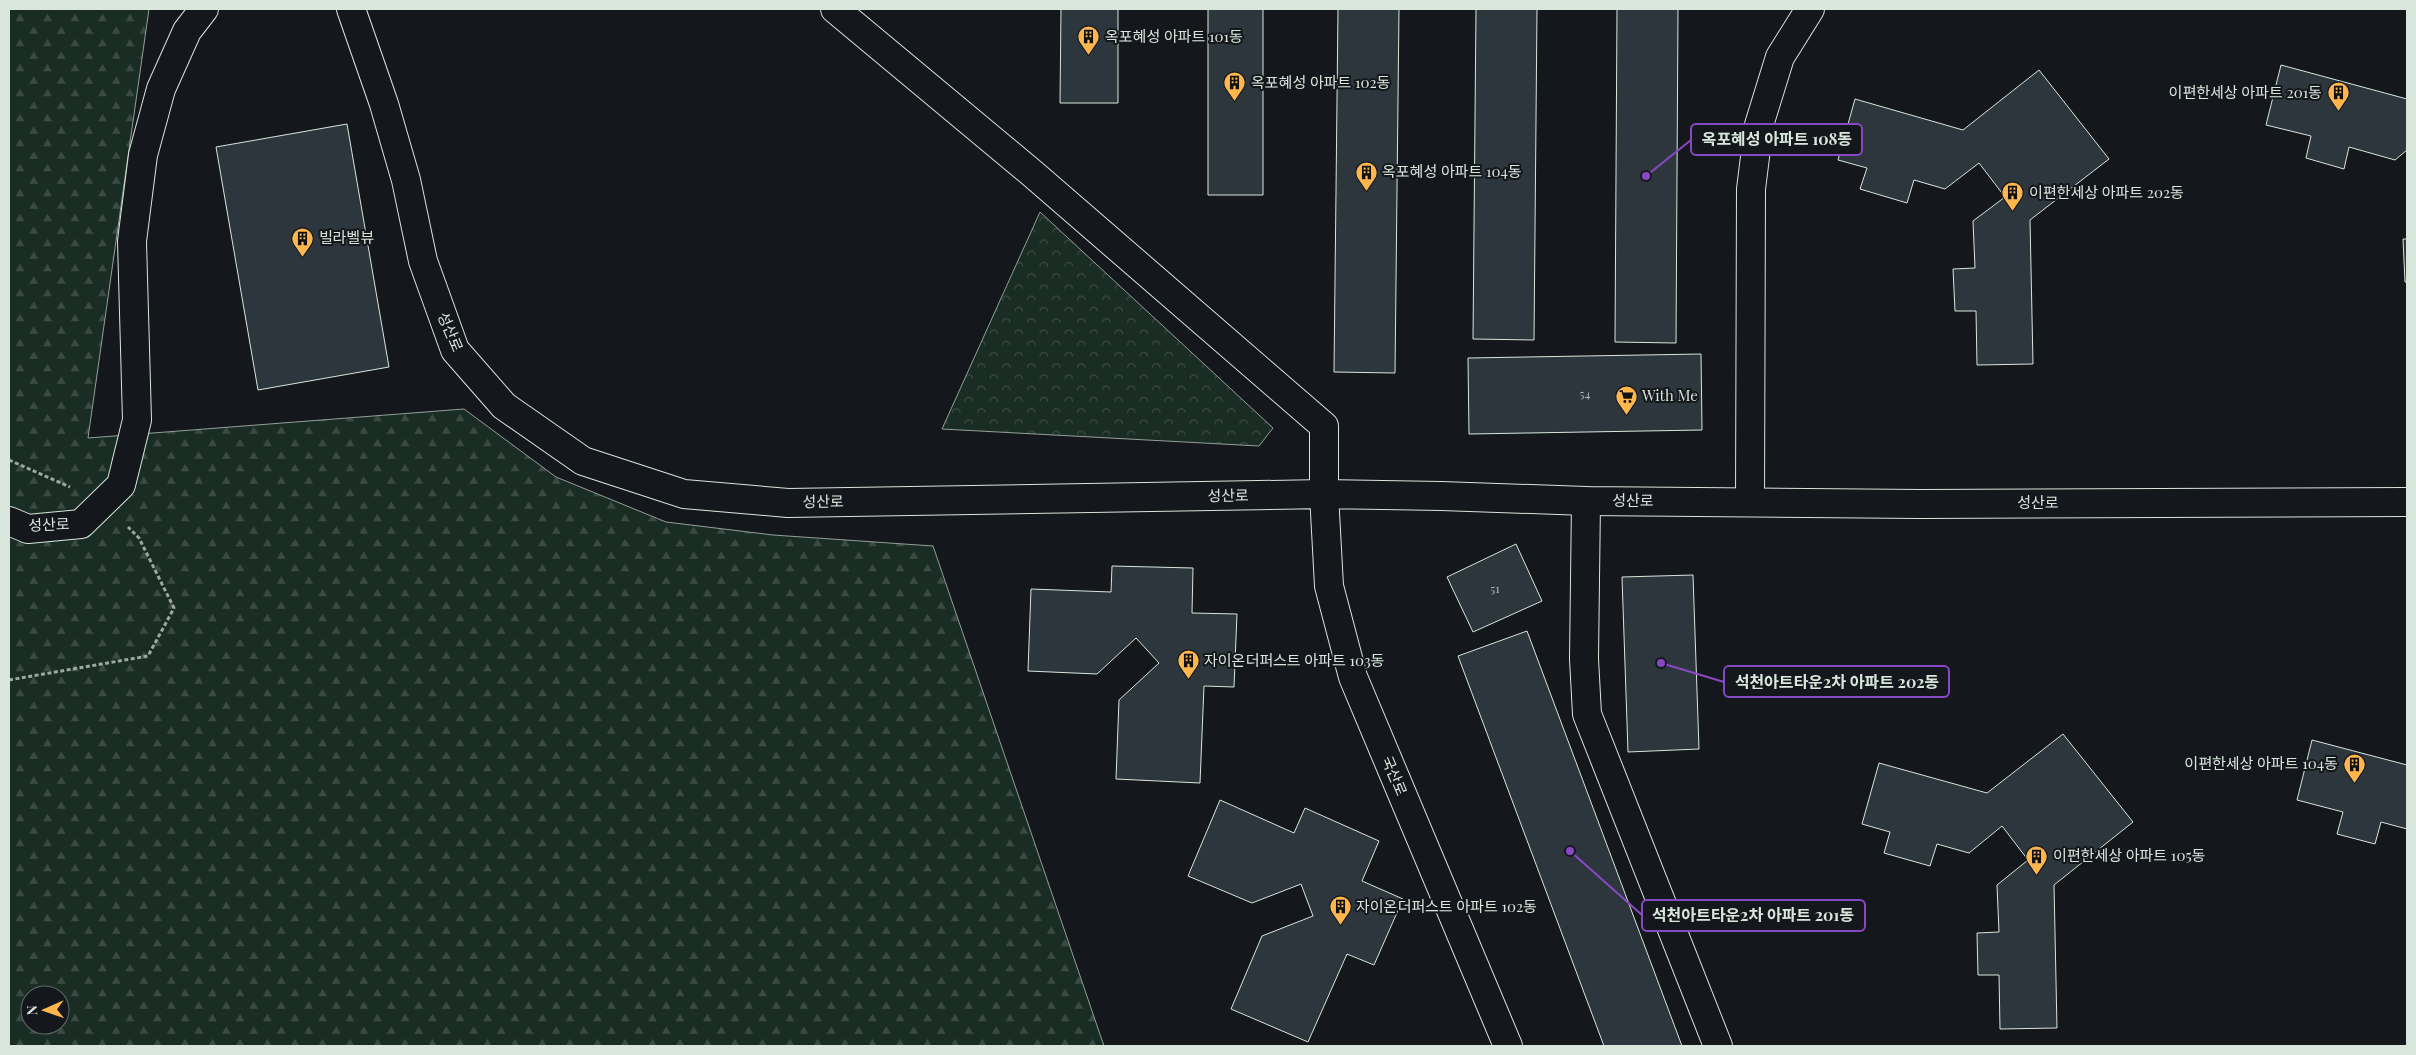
<svg xmlns="http://www.w3.org/2000/svg" width="2416" height="1055" font-family="'Playfair Display','Noto Sans KR',serif">
<style>
.forest{fill:url(#forest-firs);stroke:#939e99;fill-rule:evenodd}
.park{fill:url(#park-crowns);stroke:#939e99}
.building{fill:#2c363c;stroke:#d8e6dc}
.lines{fill:none;stroke-linecap:round;stroke-linejoin:round}
.minor-casing{stroke:#d8e6dc;stroke-width:30}
.tertiary-casing{stroke:#d8e6dc;stroke-width:30}
.path{stroke:#9da8a2;stroke-width:3;stroke-dasharray:4 2.5;stroke-linecap:butt}
.minor{stroke:#14181c;stroke-width:28}
.tertiary{stroke:#14181c;stroke-width:28}
.labels{text-anchor:middle;stroke-width:4;stroke-linejoin:round;paint-order:stroke}
.number-label{font-size:12px;fill:#adbab4}
.poi-label{font-size:15px;fill:#d8e6dc;stroke:#14181c;text-anchor:start}
.street-label{font-size:15px;fill:#d8e6dc;stroke:#14181c}
.leader{fill:none;stroke:#8948c3;stroke-width:2}
.callout-dot{fill:#8948c3;stroke:#14181c;stroke-width:2}
.callout{fill:#14181c;stroke:#8948c3;stroke-width:2}
.callout-label{font-size:16px;text-anchor:middle;font-weight:bold;fill:#d8e6dc}
</style>
<defs>
<pattern id="forest-firs" width="22" height="20" patternUnits="userSpaceOnUse" patternTransform="scale(1.25)"><rect width="22" height="20" fill="#1a2d24"/><path d="M5 1l3.5 6h-7zM16 11l3.5 6h-7z" fill="#3b4b43"/></pattern>
<pattern id="park-crowns" width="20" height="18" patternUnits="userSpaceOnUse" patternTransform="scale(1.25)"><rect width="20" height="18" fill="#1a2d24"/><path d="M2 6a3 3 0 1 1 6 0M12 15a3 3 0 1 1 6 0" fill="none" stroke="#3b4b43"/></pattern>
</defs>
<rect width="100%" height="100%" fill="#14181c"/>
<path class="forest" d="M9,9H149L88,438L464,409L556,477L666,522L773,535L933,546L1104,1046H9ZM30,995H60V1025H30Z"/>
<path class="park" d="M1040,212L1273,428L1259,446L942,429Z"/>
<path class="building" d="M1061,9H1118V103H1060Z
M1208,9H1263V195H1208Z
M1338,9H1399L1395,373L1334,372Z
M1476,9H1537L1534,340L1473,339Z
M1617,9H1678L1676,343L1615,342Z
M2281,65L2407,99V150L2395,160L2349,147L2344,169L2306,158L2311,136L2266,125Z
M2039,70L2109,159L2030,220L2033,364L1977,365L1976,311H1955L1953,269L1975,268L1973,221L2005,197L1979,163L1945,189L1914,180L1907,203L1860,189L1867,168L1838,160L1855,99L1963,130Z
M347,124L389,367L258,390L216,147Z
M2403,239H2407V282H2405Z
M1701,354L1702,430L1469,434L1468,358Z
M1516,544L1542,601L1473,632L1447,577Z
M1112,566L1193,568L1192,613L1237,614L1234,687L1204,686L1200,783L1116,779L1119,700L1159,663L1136,638L1097,674L1028,671L1031,589L1111,592Z
M1693,575L1699,749L1628,752L1622,577Z
M1527,631L1682,1046H1604L1458,656Z
M2063,734L2133,822L2054,885L2057,1028L2000,1029L1999,975H1978L1977,933L1999,932L1997,885L2028,860L2002,826L1969,853L1937,844L1930,866L1884,853L1890,832L1862,824L1879,763L1987,793Z
M2312,740L2407,765V829L2381,822L2375,844L2337,834L2343,812L2297,800Z
M1220,800L1294,833L1305,808L1379,841L1362,881L1403,899L1374,965L1347,954L1308,1042L1231,1009L1262,936L1313,916L1301,884L1252,903L1188,876Z"/>
<g class="lines">
<defs>
<path id="minor" d="M835,9L1033,174L1324,426V494
M1586,501L1584,659L1587,714L1718,1046
M1750,502L1751,189L1759,125L1780,57L1810,9"/>
<path id="tertiary" d="M351,9L384,104L406,180L423,261L455,350L504,406L583,461L684,494L788,503L1324,494L1441,496L1586,501L1921,504L2407,502
M1324,494L1329,586L1353,677L1508,1046
M9,521L28,529L81,524L121,485L137,420L132,241L143,155L161,89L187,31L204,9"/>
</defs>
<use href="#minor" class="minor-casing"/>
<use href="#tertiary" class="tertiary-casing"/>
<path class="path" d="M9,460L70,487
M9,680L148,656L174,608L139,538L128,527"/>
<use href="#minor" class="minor"/>
<use href="#tertiary" class="tertiary"/>
</g>
<defs>
<symbol id="building-pin" viewBox="-11 -11 22 30"><path d="M0 17L-7.5 6A9.5 9.5 0 1 1 7.5 6Z" fill="#ffb74d" stroke="#14181c"/><path d="M-4-6H4V6H1V3H-1V6H-4ZM-2.5-4.3h1.7v1.8h-1.7ZM.8-4.3h1.7v1.8H.8ZM-2.5-1h1.7V.8h-1.7ZM.8-1h1.7V.8H.8Z" fill="#111"/></symbol>
<symbol id="supermarket-pin" viewBox="-11 -11 22 30"><path d="M0 17L-7.5 6A9.5 9.5 0 1 1 7.5 6Z" fill="#ffb74d" stroke="#14181c"/><path d="M-6-5.5h2.5l.6 2H6L4.5 2H-2.5L-4.4-4H-6ZM-1.5 3.2a1.3 1.3 0 1 0 .1 0ZM3 3.2a1.3 1.3 0 1 0 .1 0Z" fill="#111"/></symbol>
</defs>
<g fill-rule="evenodd">
<use href="#building-pin" x="1076" y="24" width="25" height="34"/>
<use href="#building-pin" x="1222" y="70" width="25" height="34"/>
<use href="#building-pin" x="2326" y="80" width="25" height="34"/>
<use href="#building-pin" x="1354" y="160" width="25" height="34"/>
<use href="#building-pin" x="2000" y="180" width="25" height="34"/>
<use href="#building-pin" x="290" y="226" width="25" height="34"/>
<use href="#supermarket-pin" x="1614" y="384" width="25" height="34"/>
<use href="#building-pin" x="1176" y="648" width="25" height="34"/>
<use href="#building-pin" x="2342" y="752" width="25" height="34"/>
<use href="#building-pin" x="2024" y="844" width="25" height="34"/>
<use href="#building-pin" x="1328" y="894" width="25" height="34"/>
</g>
<g class="labels">
<g class="number-label">
<text x="1585" y="398">54</text>
<text x="1495" y="593">51</text>
</g>
<g class="poi-label">
<text x="1105" y="42">옥포혜성 아파트 101동</text>
<text x="1251" y="88">옥포혜성 아파트 102동</text>
<text x="2322" y="98" text-anchor="end">이편한세상 아파트 201동</text>
<text x="1382" y="177">옥포혜성 아파트 104동</text>
<text x="2029" y="198">이편한세상 아파트 202동</text>
<text x="319" y="243">빌라벨뷰</text>
<text x="1642" y="401">With Me</text>
<text x="1204" y="666">자이온더퍼스트 아파트 103동</text>
<text x="2338" y="769" text-anchor="end">이편한세상 아파트 104동</text>
<text x="2053" y="861">이편한세상 아파트 105동</text>
<text x="1356" y="912">자이온더퍼스트 아파트 102동</text>
</g>
<g class="street-label">
<text transform="translate(450 332) rotate(67)" y="5">성산로</text>
<text transform="translate(1228 496) rotate(-1)" y="5">성산로</text>
<text x="1633" y="506">성산로</text>
<text transform="translate(823 502) rotate(-1)" y="5">성산로</text>
<text x="2038" y="508">성산로</text>
<text transform="translate(49 525) rotate(-2)" y="5">성산로</text>
<text transform="translate(1394 776) rotate(67)" y="5">국산로</text>
</g>
</g>
<path class="leader" d="M1646 176L1691 140M1661 663L1724 682M1570 851L1642 915"/>
<g class="callout-dot">
<circle cx="1646" cy="176" r="5"/>
<circle cx="1661" cy="663" r="5"/>
<circle cx="1570" cy="851" r="5"/>
</g>
<g class="callout">
<rect x="1691" y="124" width="171" height="31" rx="5"/>
<rect x="1724" y="666" width="225" height="31" rx="5"/>
<rect x="1642" y="900" width="223" height="31" rx="5"/>
</g>
<g class="callout-label">
<text x="1777" y="145">옥포혜성 아파트 108동</text>
<text x="1837" y="688">석천아트타운2차 아파트 202동</text>
<text x="1753" y="921">석천아트타운2차 아파트 201동</text>
</g>
<rect width="2416" height="1055" fill="none" stroke="#d8e6dc" stroke-width="20"/>
<g transform="translate(45 1010) rotate(268)"><circle r="24" fill="#14181c" stroke="#626a69"/>
<path d="M0-4L9 19L0 12L-9 19Z" fill="#ffb74d"/>
<text y="-8" font-size="14" font-weight="bold" text-anchor="middle" fill="#d8e6dc">N</text>
</g>
</svg>
